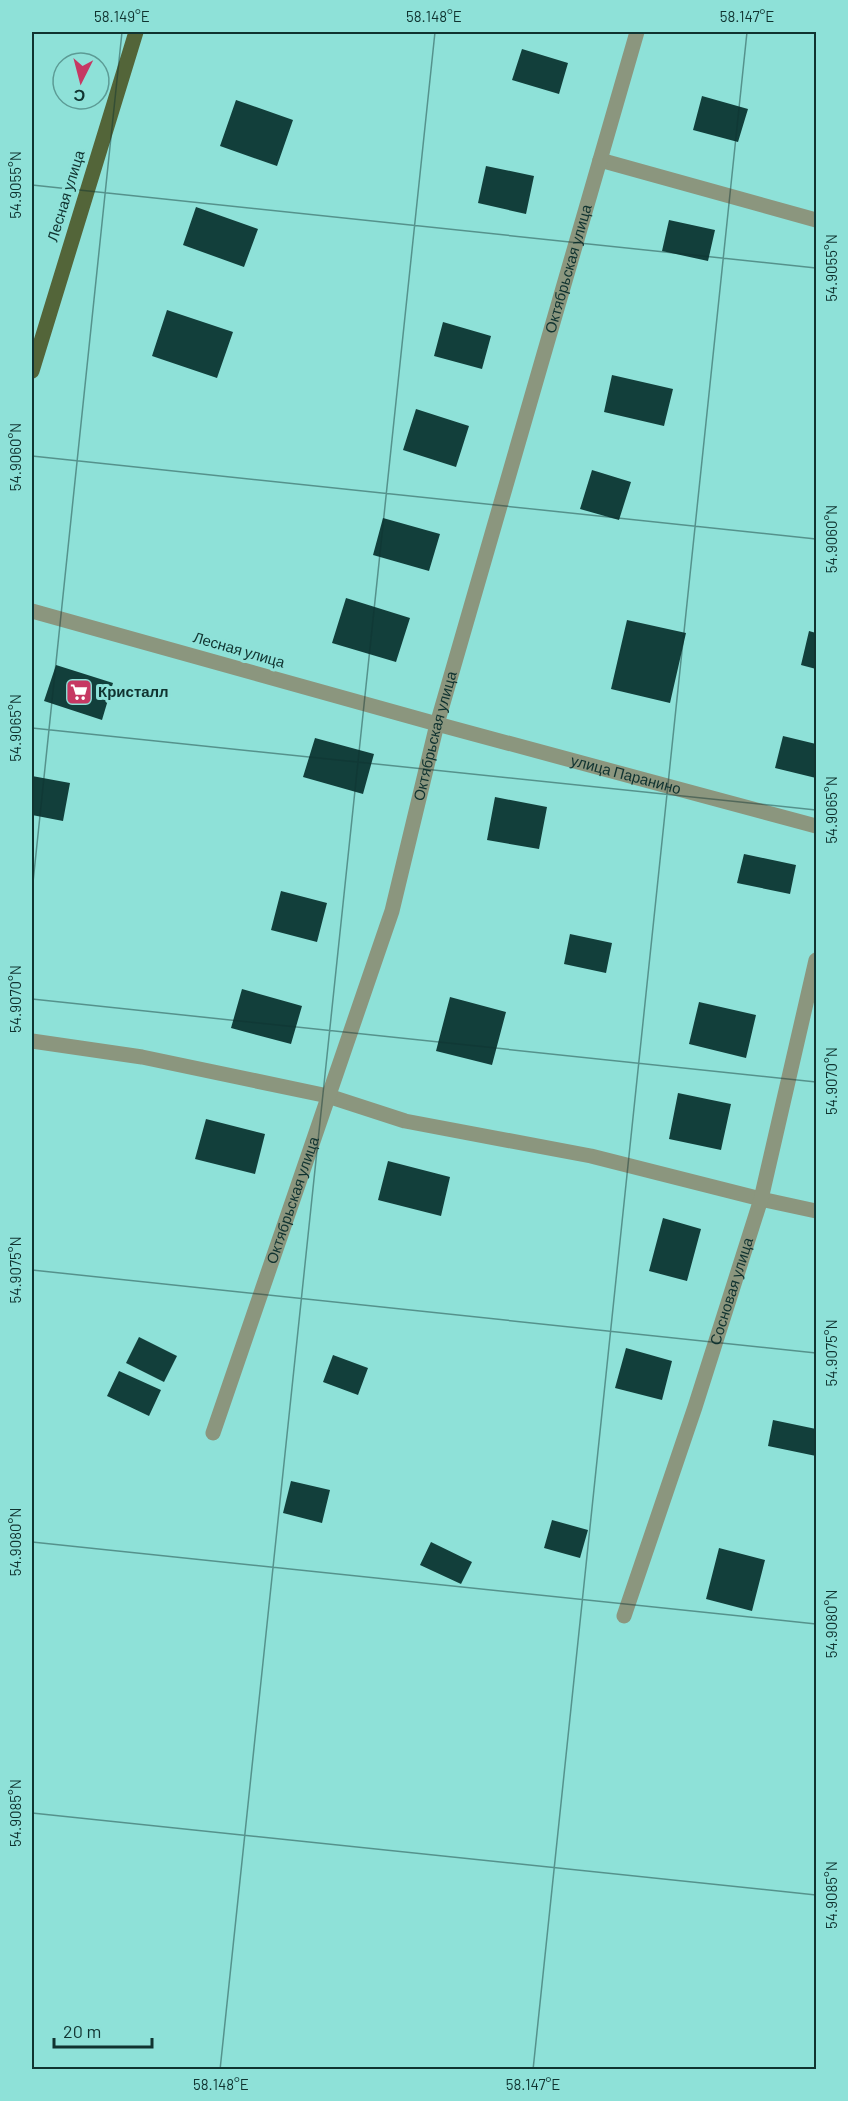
<svg xmlns="http://www.w3.org/2000/svg" width="848" height="2101" font-family="Barlow,sans-serif">
<style>
.building{fill:#123f3b}
.lines{fill:none;stroke-linecap:round;stroke-linejoin:round}
.minor{stroke:#8b967e;stroke-width:15}
.major{stroke:#536539;stroke-width:15}
.ticks{fill:none;stroke:#103330;stroke-width:1.5;stroke-opacity:0.45}
.labels{text-anchor:middle;stroke-width:6;stroke-linejoin:round;paint-order:stroke}
.street-label{font-size:15px;fill:#103330;stroke:#8ee1d8}
.poi-label{font-size:15px;font-weight:bold;fill:#103330;stroke:#8ee1d8;text-anchor:start}
.neatline{fill:none;stroke:#103330;stroke-width:2}
.ticks-label{font-size:15px;text-anchor:middle;fill:#103330}
</style>
<rect width="100%" height="100%" fill="#8ee1d8"/>
<path class="building" d="M522,49L568,63L559,94L512,80Z
M702,96L748,109L738,142L693,130Z
M236,100L293,120L277,166L220,146Z
M486,166L534,176L526,214L478,203Z
M196,207L258,229L244,267L183,245Z
M669,220L715,230L708,261L662,251Z
M167,310L233,332L217,378L152,356Z
M443,322L491,336L482,369L434,356Z
M612,375L673,389L664,426L604,412Z
M416,409L469,426L456,467L403,450Z
M592,470L631,482L619,520L580,509Z
M383,518L440,534L429,571L373,555Z
M346,598L410,618L396,662L332,643Z
M627,620L686,633L670,703L611,689Z
M809,631L816,633V669L801,665Z
M56,665L113,683L102,720L44,701Z
M783,736L816,744V778L775,768Z
M315,738L374,754L363,794L303,777Z
M32,776L70,783L63,821L32,815Z
M495,797L547,807L539,849L487,840Z
M744,854L796,865L790,894L737,883Z
M281,891L327,903L317,942L271,930Z
M570,934L612,943L606,973L564,964Z
M242,989L302,1006L291,1044L231,1028Z
M450,997L506,1012L492,1065L436,1051Z
M699,1002L756,1015L746,1058L689,1044Z
M678,1093L731,1104L721,1150L669,1139Z
M206,1119L265,1134L255,1174L195,1159Z
M388,1161L450,1177L441,1216L378,1200Z
M663,1218L701,1229L687,1281L649,1271Z
M139,1337L177,1356L164,1382L126,1363Z
M626,1348L672,1361L662,1400L615,1388Z
M333,1355L368,1368L358,1395L323,1382Z
M119,1371L161,1390L149,1416L107,1396Z
M773,1420L816,1429V1456L768,1446Z
M291,1481L330,1490L322,1523L283,1513Z
M552,1520L588,1530L580,1558L544,1548Z
M431,1542L472,1562L461,1584L420,1565Z
M719,1548L765,1560L752,1611L706,1599Z"/>
<g class="lines">
<g class="minor">
<path d="M600,160L816,220"/>
<path id="s1" d="M32,611L437,724L816,826"/>
<path d="M32,1041L142,1057L328,1096L405,1121L591,1156L761,1199L816,1211"/>
<path id="s2" d="M213,1433L392,911L437,724L637,32"/>
<path id="s3" d="M624,1616L695,1407L761,1199L816,960"/>
</g>
<path class="major" d="M32,371L136,32"/>
</g>
<path class="ticks" d="M32,185L816,268M32,456L816,539M32,728L816,810M32,892L122,32M32,999L816,1082M32,1270L816,1353M32,1542L816,1624M32,1813L816,1895M220,2070L435,32M533,2070L747,32"/>
<defs>
<symbol id="supermarket-square" viewBox="-11 -11 22 22"><rect x="-9" y="-9" width="18" height="18" rx="4" fill="#c63863" stroke="#8ee1d8"/><path d="M-6-5.5h2.5l.6 2H6L4.5 2H-2.5L-4.4-4H-6ZM-1.5 3.2a1.3 1.3 0 1 0 .1 0ZM3 3.2a1.3 1.3 0 1 0 .1 0Z" fill="#fff"/></symbol>
</defs>
<g fill-rule="evenodd">
<use href="#supermarket-square" x="64" y="677" width="30" height="30"/>
</g>
<g class="labels">
<g class="street-label">
<text transform="translate(66 196) rotate(-73)" y="5">Лесная улица</text>
<text dy="5" stroke="none"><textPath href="#s2" startOffset="1218">Октябрьская улица</textPath></text>
<text transform="translate(239 650) rotate(16)" y="5">Лесная улица</text>
<text dy="5" stroke="none"><textPath href="#s2" startOffset="732">Октябрьская улица</textPath></text>
<text dy="5" stroke="none"><textPath href="#s1" startOffset="616">улица Паранино</textPath></text>
<text dy="5" stroke="none"><textPath href="#s2" startOffset="246">Октябрьская улица</textPath></text>
<text dy="5" stroke="none"><textPath href="#s3" startOffset="342">Сосновая улица</textPath></text>
</g>
<g class="poi-label">
<text x="98" y="697">Кристалл</text>
</g>
</g>
<rect width="848" height="2101" fill="none" stroke="#8ee1d8" stroke-width="66"/>
<g transform="translate(81 81) rotate(186)"><circle r="28" fill="#8ee1d8" stroke="#5c9b95" stroke-width="1.5"/>
<path d="M0-4.5L10 22L0 15L-10 22Z" fill="#c63863"/>
<text y="-9" font-size="16" font-weight="bold" text-anchor="middle" fill="#103330">С</text>
</g>
<path d="M54 2038v9h98v-9" fill="none" stroke="#103330" stroke-width="3"/>
<text x="63" y="2038" font-size="18" fill="#103330" stroke="#8ee1d8" stroke-width="4.5" paint-order="stroke">20 m</text>
<rect x="33" y="33" width="782" height="2035" class="neatline"/>
<g class="ticks-label">
<text x="122" y="22">58.149°E</text>
<text x="434" y="22">58.148°E</text>
<text x="747" y="22">58.147°E</text>
<text transform="translate(16 185) rotate(-90)" y="5">54.9055°N</text>
<text transform="translate(832 268) rotate(-90)" y="5">54.9055°N</text>
<text transform="translate(16 457) rotate(-90)" y="5">54.9060°N</text>
<text transform="translate(832 539) rotate(-90)" y="5">54.9060°N</text>
<text transform="translate(16 728) rotate(-90)" y="5">54.9065°N</text>
<text transform="translate(832 810) rotate(-90)" y="5">54.9065°N</text>
<text transform="translate(16 999) rotate(-90)" y="5">54.9070°N</text>
<text transform="translate(832 1081) rotate(-90)" y="5">54.9070°N</text>
<text transform="translate(16 1270) rotate(-90)" y="5">54.9075°N</text>
<text transform="translate(832 1353) rotate(-90)" y="5">54.9075°N</text>
<text transform="translate(16 1542) rotate(-90)" y="5">54.9080°N</text>
<text transform="translate(832 1624) rotate(-90)" y="5">54.9080°N</text>
<text transform="translate(16 1813) rotate(-90)" y="5">54.9085°N</text>
<text transform="translate(832 1895) rotate(-90)" y="5">54.9085°N</text>
<text x="221" y="2090">58.148°E</text>
<text x="533" y="2090">58.147°E</text>
</g>
</svg>
